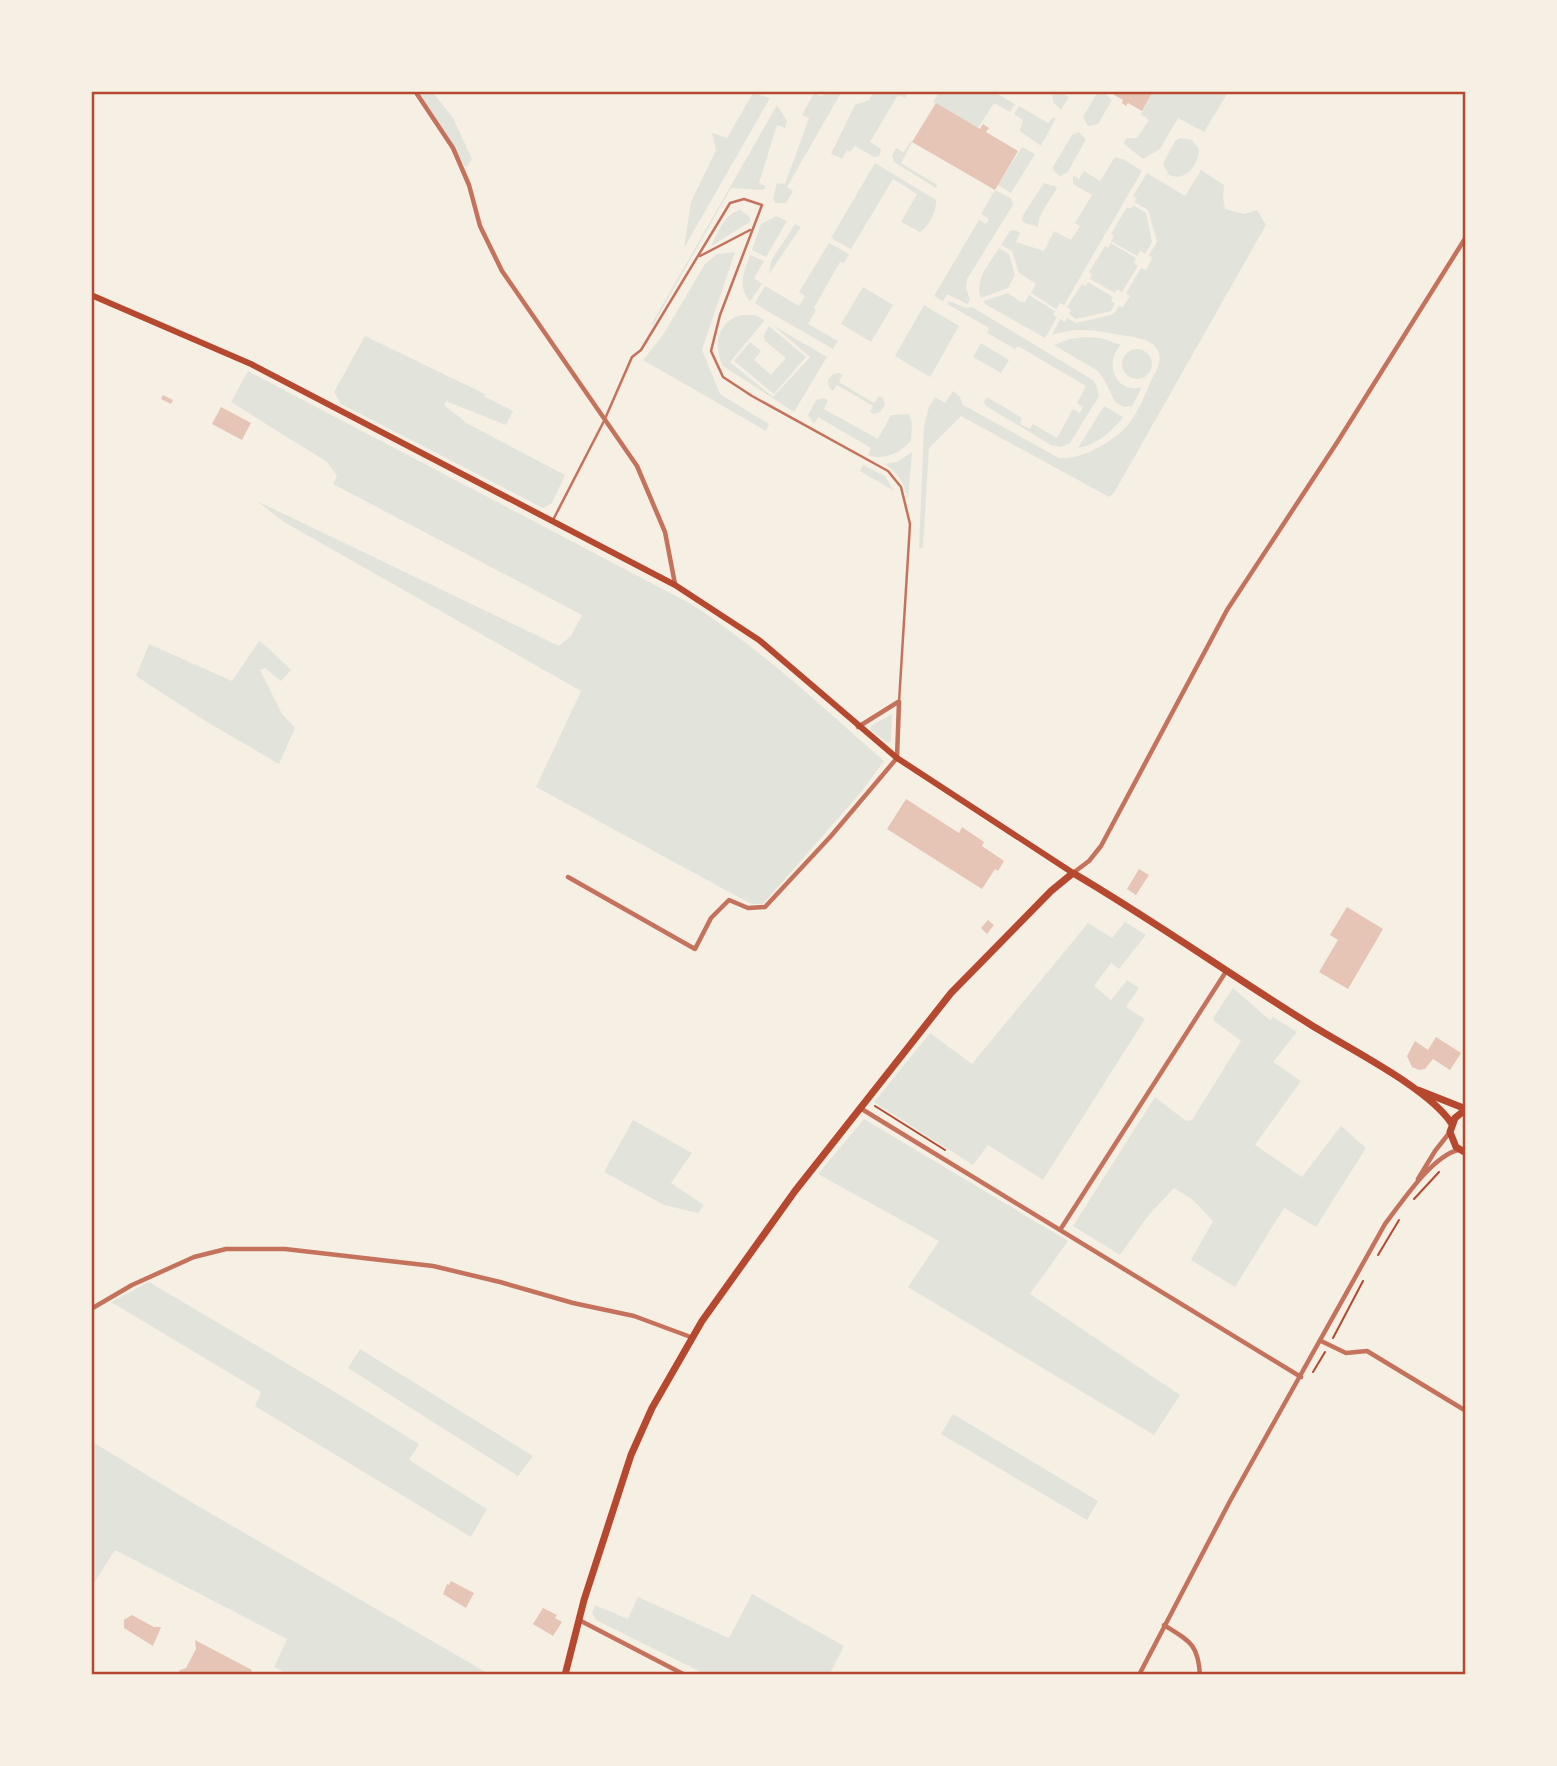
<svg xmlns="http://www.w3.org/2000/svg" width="1557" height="1766" font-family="Raleway,sans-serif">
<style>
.green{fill:#e2e4dc}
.building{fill:#e6c5b7}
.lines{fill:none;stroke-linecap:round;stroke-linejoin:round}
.path{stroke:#b5482f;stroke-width:2}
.service{stroke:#c5725c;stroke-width:2.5}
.minor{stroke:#c5725c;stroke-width:4.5}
.secondary{stroke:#b5482f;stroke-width:6}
.primary{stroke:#b5482f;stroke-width:7}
.neatline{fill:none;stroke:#b5482f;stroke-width:2.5}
</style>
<rect width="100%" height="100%" fill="#f6efe4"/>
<path class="green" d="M418,91H432L453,118L472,159L466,168Z
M825,91H842L787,187L793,191L786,203H775L773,198L777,183L785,184L809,118L802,115L814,93L822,97Z
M874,91H909L905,98L898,95L870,142L881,149L879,156L874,157L855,146L850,152L847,150L842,159L831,154L855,105L869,100Z
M940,91H992L1015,104L1010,112L994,103L978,128L933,102Z
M1052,91H1058L1069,97L1061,110L1053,102Z
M1098,91H1102L1112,100L1098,124L1088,126L1083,117Z
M1153,91H1229L1204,132L1178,118L1160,149L1143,159L1124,144L1126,138H1137L1149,120L1141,114Z
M753,93L770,98L684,248L691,202L716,150L712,133L727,138Z
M777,105L787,121L785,128L777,125L759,183L766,186L763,190L731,188L653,325H651Z
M1019,106L1048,123L1052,118H1056L1041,146L1020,131L1023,120L1014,114Z
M1079,132L1086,139L1068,172L1060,176L1054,171L1053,167L1072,135Z
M1180,138L1192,140L1199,149C1198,166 1186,182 1169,175L1163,164L1175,141Z
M911,141L912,142L901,163L937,185L936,188L894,162L892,156L896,148L904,152Z
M1022,147L1035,154L1011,193L998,185Z
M1115,157L1123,159L1142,171L1064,305L1060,303L1056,309L1031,293L1036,284L1019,273L1012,251L1001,245L1010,231L1015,230L1020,233L1016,242L1044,251L1054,231L1071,240L1080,226L1075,223L1092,195L1073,184V175L1079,179L1084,171L1100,181Z
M875,163L936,200C937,210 929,227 920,232L901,222L917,194L893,179L851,249L831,238Z
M1201,170L1224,185L1223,198L1225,209L1244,214L1257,210L1266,225L1114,493L1109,497L961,416L929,448L923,547L919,549L924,426L929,407L935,397L945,403L953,391L960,397L963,405L1059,458C1078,461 1111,443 1125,428C1137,415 1144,397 1151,381C1155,372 1163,361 1158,351C1152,338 1133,337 1120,335C1095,330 1076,327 1052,335L1060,319L1065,322L1067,318L1076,323L1114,314L1119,306L1123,307L1130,296L1126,293L1141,268L1146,270L1152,258L1149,255L1157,242L1148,210L1134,202L1137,198L1133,196L1147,173L1185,196Z
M1044,183L1057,187C1052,200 1038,212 1038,227L1025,223L1022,220L1023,215Z
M995,190L1012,199L1013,205L967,279L966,288L970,300L967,304L947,294L943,301L934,296L979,220L986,224L989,219L981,214Z
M1133,205L1146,213L1152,242L1145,254L1140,251L1137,256L1111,241L1114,236L1111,234L1127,207L1131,209Z
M740,210L750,217V222L711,246C718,233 725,213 740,210Z
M776,216L787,221L766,257L752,250L761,224Z
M795,224L801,227L769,274L771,261Z
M829,243L849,254L844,263L840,262L814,308L816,310L808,324L838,341L833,349L762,308L755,303L765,286L799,306L805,296L799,292Z
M1111,243L1136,258L1134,263L1138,266L1122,292L1117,289L1115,293L1090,279L1092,274L1089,272L1105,246L1108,248Z
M999,248L1009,254L1015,275L1008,288L981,298C974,279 989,265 999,248Z
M735,252L702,350L720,394L769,424L766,431L643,360L663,335L705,264L717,254Z
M750,255L764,261L754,278L762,284L750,301C737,286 744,272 750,255Z
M1088,282L1113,297L1111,301L1115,303L1111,311L1076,319L1069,314L1071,310L1067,307L1082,284L1086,286Z
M863,287L893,305L871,342L841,324Z
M1008,293L1021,302H1025L1029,295L1055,311L1053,315L1057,317L1045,338L985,304L984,301Z
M949,301L966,308L972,307L1093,380L1097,387L1099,396L1070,443L1061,447L1051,445L986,406L984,402L987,397L1022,418L1020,424L1030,429L1033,424L1057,438L1073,409L1080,413L1083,407L1077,403L1086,386L1018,346L1015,349L987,333L989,328L947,304Z
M924,305L959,326L930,377L895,356Z
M741,315H755L765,320L730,362L773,397L810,357L774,326L827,357L794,412L723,366C712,345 718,321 741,315Z
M769,326L806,357L774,394L734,361L750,342L761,351L754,360L771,375L786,358L765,341L764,335Z
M365,336L487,395L483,396L513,411L506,425L446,401L444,405L468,424L565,475L552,503L543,508L341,404L334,392Z
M1085,337L1101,338L1121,345C1103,363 1116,395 1142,387L1132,406L1124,407L1115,402L1105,381L1098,371L1054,345L1069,339Z
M981,343L1009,360L1001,373L973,357Z
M1122 364a15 15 0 1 1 30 0a15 15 0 1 1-30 0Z
M248,371L691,604C761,649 821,706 884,761L862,791L763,904H752L740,898L536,787L581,691L284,522L257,501L559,646L571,636L582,615L333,484L337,476L327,462L231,402Z
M839,373L843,375L839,382L874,403L879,396L883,398L885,405L880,412L874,414L870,412L873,406L837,385L833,391L829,387L828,380L833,374Z
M824,398L828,400L824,409L878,439L891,415L909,414L912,423L911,440C902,453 883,461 868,455L871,448L818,417L814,424L808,415L816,400Z
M1104,406L1123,417C1113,431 1096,445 1078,448Z
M912,452L908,499C904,483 899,474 885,464L897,462Z
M863,465L885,476L894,491L860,471Z
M259,641L267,647L291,670L281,681L265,668L260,670L282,714L295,728L279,764L207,722L136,676L149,644L232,681Z
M892,714L891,741L888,743L871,730V726Z
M1125,922L1146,935L1119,969L1111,963L1094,986L1111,1000L1127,980L1139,988L1126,1007L1145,1019L1043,1180L988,1145L973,1165L874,1102L930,1033L972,1064L1088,923L1112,938Z
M1233,988L1265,1016L1270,1020L1273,1017L1297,1032L1273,1062L1301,1081L1255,1145L1302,1177L1341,1126L1366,1148L1316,1227L1284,1208L1235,1287L1191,1260L1213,1221L1193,1200L1174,1188L1147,1217L1120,1255L1073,1226L1155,1097L1186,1121L1192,1120L1241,1041L1214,1021L1213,1018Z
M864,1119L1068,1241L1030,1294L1180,1395L1154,1435L908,1287L939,1241L818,1174Z
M633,1120L692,1153L671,1183L704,1205L698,1213L664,1205L604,1172Z
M149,1282L335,1392L419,1444L409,1460L487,1509L471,1537L255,1406L261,1392L111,1302Z
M360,1349L533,1456L518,1476L348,1368Z
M953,1414L1098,1501L1087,1520L941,1434Z
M91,1441L196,1505L491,1675H289L274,1667L287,1639L115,1550L91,1588Z
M752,1594L844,1646L829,1675H707L596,1620L592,1613L595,1605L628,1619L638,1597L729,1638Z"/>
<path class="building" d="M1116,91H1153L1142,111L1128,103L1126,106L1122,103L1123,100L1114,95Z
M936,103L980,129L983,124L989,128L986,132L1018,151L995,190L912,142Z
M163,395L173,400L171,404L161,399Z
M221,407L251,423L242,440L212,424Z
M906,799L959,833L962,827L984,842L982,846L1004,861L998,871L995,869L982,889L887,829Z
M1139,869L1149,875L1136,895L1127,889Z
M1347,907L1383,929L1348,989L1319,972L1338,940L1330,935Z
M988,920L994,925L987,934L981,928Z
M1436,1037L1461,1053L1450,1070L1433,1059L1425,1069L1419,1070L1412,1067L1407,1056L1415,1041L1428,1050Z
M451,1581L474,1593L466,1608L443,1594L447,1584L449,1585Z
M543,1608L557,1615L555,1618L562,1622L553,1636L533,1624Z
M132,1615L154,1627H161L153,1646L124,1628V1620Z
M195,1640L252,1670L249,1675L178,1673L180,1670L186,1668L196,1649Z"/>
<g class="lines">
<path class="path" d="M875,1106L945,1150
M1414,1199L1439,1172
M1378,1255L1399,1220
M1333,1338L1363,1281
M1313,1372L1325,1352"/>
<path class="service" d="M700,256L750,230
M553,520L604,421L632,357L641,350L730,203L744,199L762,205L720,315L711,351L723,377L752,396L888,471L901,487L910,524L899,702"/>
<path class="minor" d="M415,91L453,148L469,185L480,226L502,271L637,466L665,532L675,584
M858,727L898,702
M1073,873L1089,861L1101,846L1227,610L1338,441L1466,237
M568,877L695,949L711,918L729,900L748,908L765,907L831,836L897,758L899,702
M860,1108L1301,1377
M1418,1179L1435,1151L1450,1132
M1060,1230L1227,970
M91,1309L132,1285L194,1257L226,1249H285L433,1266L500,1282L573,1303L634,1316L688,1336
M1321,1341L1346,1353L1367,1351L1466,1411
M579,1620L685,1675
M1164,1625C1189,1641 1198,1643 1200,1675
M1139,1675L1230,1501L1385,1224C1402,1202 1431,1157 1458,1150"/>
<path class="secondary" d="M91,295L251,364L675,585L759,640L897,758L1073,873"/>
<path class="primary" d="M1418,1090L1466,1109
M1466,1109L1455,1118L1450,1132L1456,1147L1466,1153
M565,1675L584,1600L631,1455L652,1408L702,1321L795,1191L951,993L1051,891L1073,873C1153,920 1229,974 1308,1023C1347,1048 1428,1087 1452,1124"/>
</g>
<rect width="1557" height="1766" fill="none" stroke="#f6efe4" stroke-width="186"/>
<rect x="93" y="93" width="1371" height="1580" class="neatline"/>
</svg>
